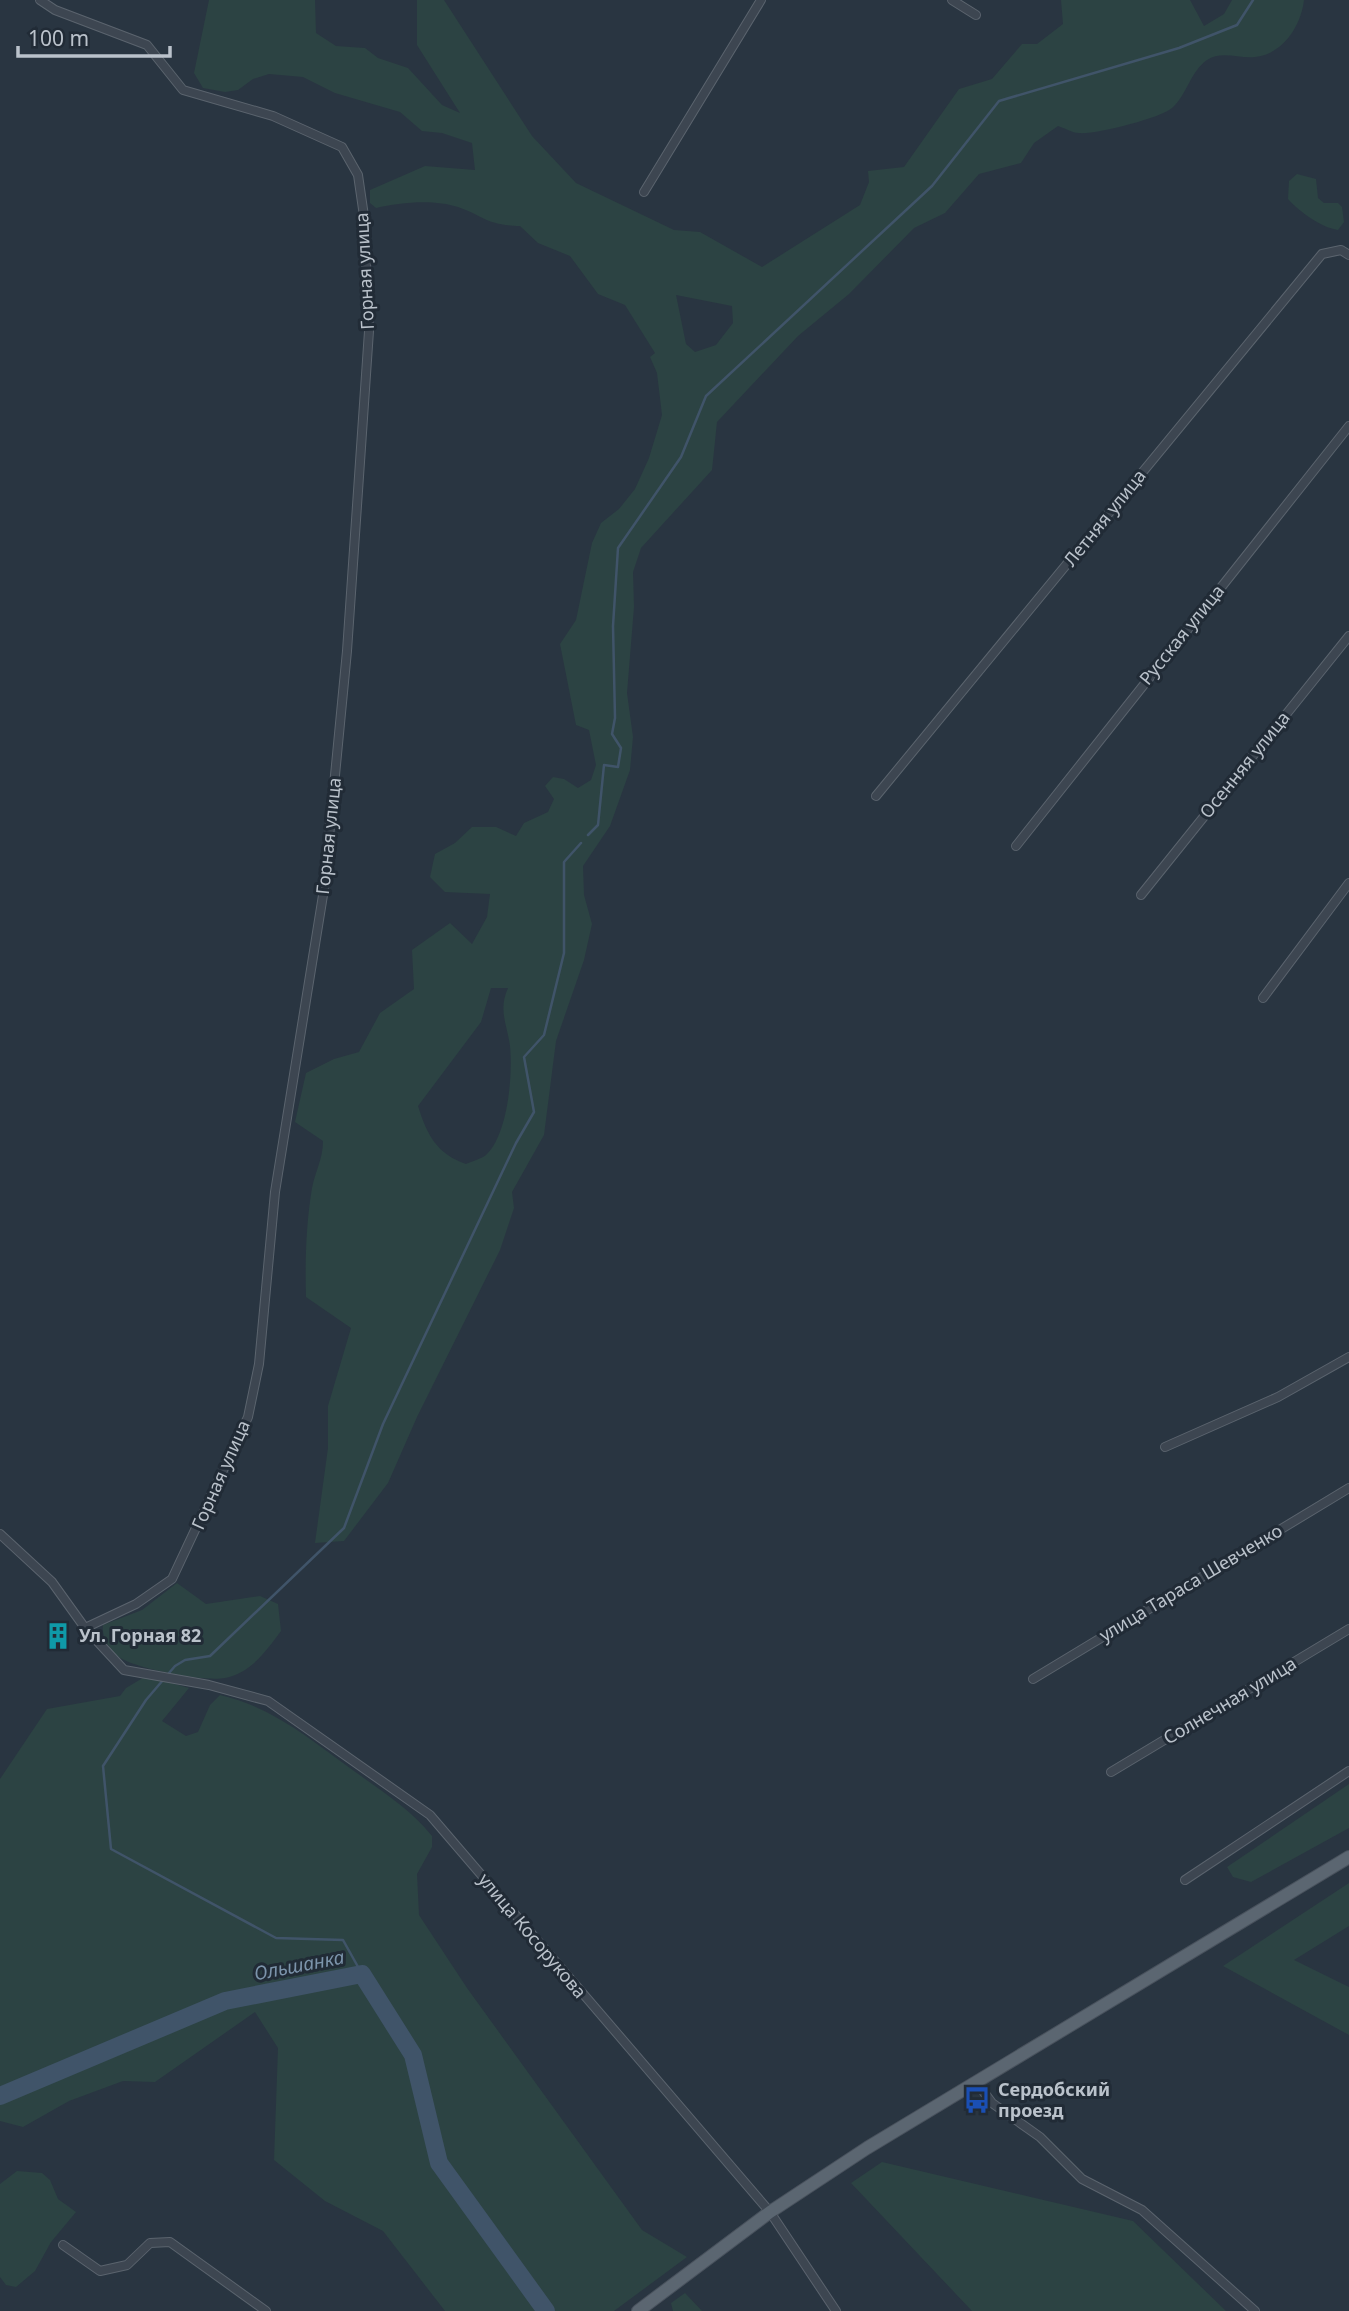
<svg xmlns="http://www.w3.org/2000/svg" width="1349" height="2311" font-family="'Noto Sans',sans-serif">
<style>
.green{fill:#2c4343;fill-rule:evenodd}
.lines{fill:none;stroke-linecap:round;stroke-linejoin:round}
.stream{stroke:#405469;stroke-width:2.5}
.river{stroke:#405469;stroke-width:18}
.street-casing{stroke:#5b646e;stroke-width:10}
.primary-casing{stroke:#49525d;stroke-width:14}
.street{stroke:#3d4651;stroke-width:8}
.primary{stroke:#5b6671;stroke-width:12}
.labels{text-anchor:middle;stroke-width:6;stroke-linejoin:round;paint-order:stroke}
.street-label{font-size:18px;fill:#bac2cb;stroke:#212b36}
.poi-label{font-size:18px;font-weight:bold;fill:#bac2cb;stroke:#212b36;text-anchor:start}
.water-label{font-size:19px;font-style:italic;fill:#7c94ab;stroke:#212b36}
</style>
<rect width="100%" height="100%" fill="#293541"/>
<path class="green" d="M209,0H315L316,33L336,46L365,48L378,58L408,68L442,105L460,113L417,45V0H444L532,136L576,183L674,230L700,232L762,267L860,205L869,182L868,171L904,167L959,89L992,79L1022,44H1037L1063,24L1061,0H1190L1204,26L1224,14L1232,0H1304C1301,26 1283,54 1255,57C1240,59 1221,50 1207,60C1190,72 1187,95 1172,108C1161,118 1094,135 1079,133C1072,133 1065,128 1058,126L1034,143L1021,163L979,174L945,213L914,228L849,294L798,336L717,422L712,470L641,548L633,572L634,607L627,693L633,737L630,770L610,826L583,866L584,895L592,924L584,960L556,1041L544,1135L512,1192L514,1208L500,1250L417,1417L388,1483L344,1541L315,1543L328,1448V1406L351,1328L306,1297C305,1261 306,1224 312,1188C315,1172 323,1159 323,1141L295,1122L306,1073L334,1059L359,1052L380,1013L414,989L412,950L450,923L472,944L487,917L490,894L445,892L430,877L435,854L455,843L472,827H496L516,836L524,823L548,812L554,799L545,786L553,777L564,779L578,788L591,780L596,765L589,730L576,725L560,644L576,620L592,543L601,523L619,509L635,489L649,458L662,415L657,373L650,357L655,353L625,305L598,294L570,256L538,243L520,226C486,225 486,217 458,207C435,199 400,202 376,208L370,203V190L425,166L475,170L472,143L442,133L422,131L400,112L335,93L303,77L269,74L253,79L238,90L225,92L203,88L194,73ZM676,295L732,306L733,323L716,345L695,352L686,344ZM491,988H508C498,1010 507,1024 510,1046C513,1074 508,1135 486,1155C481,1159 472,1161 466,1164C437,1154 427,1135 418,1106L481,1022Z
M1297,174L1316,179L1318,198L1324,203H1338L1342,207L1344,222L1338,230C1320,227 1300,212 1288,199L1289,181Z
M177,1583L206,1604L260,1596L278,1604L281,1631C266,1651 251,1673 225,1678C205,1682 136,1669 119,1657C110,1651 101,1636 103,1625L142,1610Z
M146,1676L189,1688L162,1721L186,1736L198,1732L210,1705L220,1695C273,1707 311,1740 354,1771C383,1792 410,1809 432,1836V1847L417,1874L419,1915L467,1988L642,2230L687,2257L614,2311H445L383,2231L325,2201L274,2160L278,2048L255,2012L155,2082L123,2081L69,2101L23,2127L0,2121V1779L47,1709L120,1696L126,1688Z
M1349,1784V1828L1251,1882L1233,1877L1227,1867Z
M1349,1883V1926L1294,1960L1349,1987V2035L1223,1966Z
M882,2162L1133,2221L1226,2311H972L851,2183Z
M17,2171L42,2173L50,2180L58,2199L76,2212L51,2242L35,2271L16,2287L6,2285L0,2277V2184Z
M685,2293L702,2311H673L671,2303Z"/>
<g class="lines">
<path class="stream" d="M588,835L598,825L604,765L618,767L621,748L612,734L615,718L613,626L618,548L681,457L706,396L932,186L999,101L1179,48L1237,25L1253,0
M362,1974L343,1940L276,1938L111,1849L103,1766L146,1700L175,1666L185,1660L210,1656L344,1528L383,1424L516,1143L534,1112L524,1057L544,1035L564,953V862L581,843"/>
<path class="river" d="M0,2096L225,2001L362,1974L413,2055L439,2163L546,2311"/>
<defs>
<path id="street" d="M40,0L55,10L147,45L183,90L273,116L342,147L358,175L364,216L369,331L347,651L324,889L275,1192L259,1364L248,1417L172,1579L136,1604L85,1628
M952,0L976,15
M644,192L761,0
M876,796L1322,254L1341,250L1349,255
M1016,846L1349,426
M1141,895L1349,636
M1263,998L1349,883
M1165,1447L1278,1397L1349,1357
M0,1534L52,1582L85,1628L124,1670L209,1685L268,1701L430,1815L770,2212L836,2311
M1033,1679L1349,1488
M1111,1772L1349,1629
M1185,1880L1349,1771
M977,2083L992,2103L1040,2137L1082,2179L1142,2210L1255,2311
M63,2245L100,2271L127,2265L150,2243L170,2242L266,2311"/>
<path id="primary" d="M638,2311L770,2212L867,2148L1349,1857"/>
</defs>
<use href="#street" class="street-casing"/>
<use href="#primary" class="primary-casing"/>
<use href="#street" class="street"/>
<use href="#primary" class="primary"/>
</g>
<defs>
<symbol id="building-bare" viewBox="-9 -9 18 18"><path d="M-4-6H4V6H1V3H-1V6H-4ZM-2.5-4.3h1.7v1.8h-1.7ZM.8-4.3h1.7v1.8H.8ZM-2.5-1h1.7V.8h-1.7ZM.8-1h1.7V.8H.8Z" fill="#0f9aa8" stroke="#212b36" stroke-width="2.5" paint-order="stroke"/></symbol>
<symbol id="bus-bare" viewBox="-9 -9 18 18"><path d="M-5-6H5V4H4V6H2V4H-2V6H-4V4H-5ZM-3.5-4V0h7V-4ZM-3.5 1.2v1.5H-2V1.2ZM2 1.2v1.5H3.5V1.2Z" fill="#1a4fb4" stroke="#212b36" stroke-width="2.5" paint-order="stroke"/></symbol>
</defs>
<g fill-rule="evenodd">
<use href="#building-bare" x="39" y="1617" width="38" height="38"/>
<use href="#bus-bare" x="958" y="2081" width="38" height="38"/>
</g>
<g class="labels">
<g class="street-label">
<text transform="translate(365 271) rotate(-93)" y="6">Горная улица</text>
<text transform="translate(1105 518) rotate(-51)" y="6">Летняя улица</text>
<text transform="translate(1182 635) rotate(-51)" y="6">Русская улица</text>
<text transform="translate(1245 765) rotate(-51)" y="6">Осенняя улица</text>
<text transform="translate(329 836) rotate(-84)" y="6">Горная улица</text>
<text transform="translate(221 1475) rotate(-66)" y="6">Горная улица</text>
<text transform="translate(1191 1583) rotate(-31)" y="6">улица Тараса Шевченко</text>
<text transform="translate(1230 1701) rotate(-31)" y="6">Солнечная улица</text>
<text transform="translate(532 1936) rotate(50)" y="6">улица Косорукова</text>
</g>
<g class="poi-label">
<text x="79" y="1642">Ул. Горная 82</text>
<text x="998" y="2096">Сердобский<tspan x="998" dy="21">проезд</tspan></text>
</g>
<g class="water-label">
<text transform="translate(299 1965) rotate(-11)" y="7">Ольшанка</text>
</g>
</g>
<path d="M18 46v10h152v-10" fill="none" stroke="#bac2cb" stroke-width="3.5"/>
<text x="28" y="46" font-size="21" fill="#bac2cb" stroke="#212b36" stroke-width="5" paint-order="stroke">100 m</text>
</svg>
